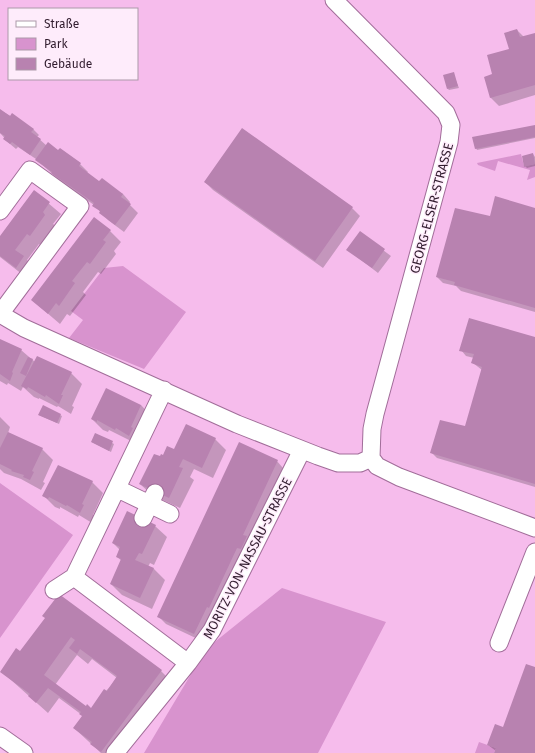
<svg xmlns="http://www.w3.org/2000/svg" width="535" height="753" font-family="'Fira Sans',sans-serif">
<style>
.green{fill:#d893ce}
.shadow{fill:#0003;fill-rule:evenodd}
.building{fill:#b882b0;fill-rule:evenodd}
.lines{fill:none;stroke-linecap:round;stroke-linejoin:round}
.minor-casing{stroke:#a16d99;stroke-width:19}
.minor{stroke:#fff;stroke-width:17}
.labels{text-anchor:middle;stroke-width:3;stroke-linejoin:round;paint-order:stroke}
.street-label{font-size:13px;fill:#321d2f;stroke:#feecfb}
</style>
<rect width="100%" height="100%" fill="#f6bcec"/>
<path class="green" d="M521,154L524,166L535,164V177L527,180L530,170L498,161L495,171L478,165L477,163Z
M123,266L186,312L144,369L69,338L83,320L71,311L104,268Z
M0,483L73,535L0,638Z
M282,588L386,622L318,753H144L206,649Z
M479,742L496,748L494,753H475Z"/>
<path class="shadow" d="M517,30L524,37L535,34V95L499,106L491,98L485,77L493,75L510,50Z
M453,73L459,88L449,90L448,89Z
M0,110L33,129L39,135L37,137L47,146L80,164L88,172L87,173L99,182L123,194L130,202L129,204L138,213L124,232L108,220L94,205L60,181L36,159L18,147L16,149L10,144L0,133Z
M535,127V138L477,150L476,148Z
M533,154L535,157V166L527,168L525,166Z
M205,182L352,208L360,216L323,268L213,190Z
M34,191L61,214L53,224L56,226L41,246L39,244L27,260L35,268L27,278L0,257V237Z
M535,209V312L461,291L456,286L443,283L437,277L490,217Z
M110,231L121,242L114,251L116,254L101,274L98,272L83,292L86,295L70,316L67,314L60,324L32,300Z
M360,233L391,256L378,273L348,250Z
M535,338V487L437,458L431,452L466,427L482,370L473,363L474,358L466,356L461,350Z
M0,340L21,350L35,362L71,373L82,384L72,406L74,407L71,414L58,406L57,407L39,398V399L34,397L23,387L21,391L8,383L7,385L0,381Z
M141,405L152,417L131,441L109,430L108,432L103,430L92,419Z
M43,407L62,416L59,424L39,415Z
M0,417L10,427L8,433L42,449L53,460L43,482L45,483L41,490L21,479L4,473L0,469Z
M96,434L114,444L111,452L92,442Z
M215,439L226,450L213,478L194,469L190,477L194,480L180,508L152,495L140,484L160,458L175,450Z
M276,460L283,468L202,641L166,624L158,616Z
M92,482L103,493L93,515L95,517L92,523L79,515L78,517L60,507V509L55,507L44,496Z
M155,526L167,537L154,565L150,563L148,567L154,569L165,580L152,609L122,595L111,584L122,561L117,557L120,550L113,543Z
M46,618L161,671L172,682L120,753H101L74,728L83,716L82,715L59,698L48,713L1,671L20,652ZM77,655L88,664L92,659L117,678L91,709L86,707L55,685Z
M535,668V753H495L496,751L488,745L504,729Z"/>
<path class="building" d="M517,29L520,37L535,33V85L490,98L484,77L492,74L487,55L509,49L504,33Z
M454,72L458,86L447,89L443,75Z
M0,109L10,116L12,113L34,129L31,132L41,139L30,155L12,142L10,144L3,139L5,136L0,133Z
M535,125V137L475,149L472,137Z
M242,128L353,207L315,261L204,182Z
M48,142L58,150L60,148L81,163L79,166L99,181L102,178L123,194L121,197L131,204L115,225L99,213L100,211L92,206L94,203L51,173L52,172L35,160Z
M533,153L535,164L524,167L522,156Z
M34,190L50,202L43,212L45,215L30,236L27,234L15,250L24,256L16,268L0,256V236Z
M495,196L535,208V308L454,285L455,282L436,277L455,208L490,216Z
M94,217L111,230L103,240L106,242L90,264L87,262L72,281L75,283L59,306L56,303L48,314L31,300Z
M360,231L385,249L372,268L346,250Z
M469,318L535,337V484L430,453L440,420L465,426L482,367L471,363L474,354L459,351Z
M0,339L22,349L12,372L13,373L10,381L0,374Z
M37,356L72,372L61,395H63L59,404L46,395L45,397L28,387L27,389L21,386Z
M28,357L33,359L26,376L20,373Z
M106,388L141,405L131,427L133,428L129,436L116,428L115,430L97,420V422L91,419Z
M43,405L61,414L57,423L38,415Z
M186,424L216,438L202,468L183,459L179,467L183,468L169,498L139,484L154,454L160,456L161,454L163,455L167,446L174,449Z
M8,432L43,448L32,471L34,472L30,480L23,477L24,475L11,471L12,470L0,464V448Z
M95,433L113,441L109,451L91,442Z
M239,442L278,460L243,535L247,536L241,549L237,548L209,608L207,607L194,634L157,617Z
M58,465L93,481L82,504L84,505L80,513L67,505L66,506L49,497L48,499L42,496Z
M127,511L156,525L142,554L139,553L135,560L154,568L140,598L110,584L121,559L116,557L120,547L112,543Z
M59,594L162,670L101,752L90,744L92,742L73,728L82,716L79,714L81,712L48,688L36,703L28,696L30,694L0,672L16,648L20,651L45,618L42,616ZM71,637L75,640L69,648L77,654L80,649L117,676L107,691L104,689L91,708L87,704L86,706L44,675Z
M526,664L535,667V753H494L496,748L487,745L495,724L503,727Z"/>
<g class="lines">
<defs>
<path id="minor" d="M334,0L446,113L451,125L449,142L375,414L372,429L371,458
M0,211L30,170L80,206L0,314
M0,314L24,328L237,424L318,456L338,463H360L371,458
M371,458L377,466L399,477L535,528
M118,489L170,514
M143,518L155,493
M74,577L188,663L115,753
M54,590L74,577L164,390
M499,643L535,552
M188,663L212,630L302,450
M0,736L24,753"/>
</defs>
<use href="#minor" class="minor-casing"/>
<use href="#minor" class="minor"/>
</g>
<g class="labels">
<g class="street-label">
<text transform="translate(431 208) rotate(-75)" y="5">GEORG-ELSER-STRASSE</text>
<text transform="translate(247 558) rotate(-63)" y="5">MORITZ-VON-NASSAU-STRASSE</text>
</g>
</g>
<rect x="8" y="8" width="130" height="72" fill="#feecfb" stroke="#ac99a9"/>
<rect x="16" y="21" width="20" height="6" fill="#ffffff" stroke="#ac99a9"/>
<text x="44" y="28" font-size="12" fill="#321d2f">Straße</text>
<rect x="16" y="38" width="20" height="12" fill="#d893ce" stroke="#ac99a9"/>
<text x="44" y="48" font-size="12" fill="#321d2f">Park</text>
<rect x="16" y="58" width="20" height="12" fill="#b882b0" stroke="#ac99a9"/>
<text x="44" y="68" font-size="12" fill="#321d2f">Gebäude</text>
</svg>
